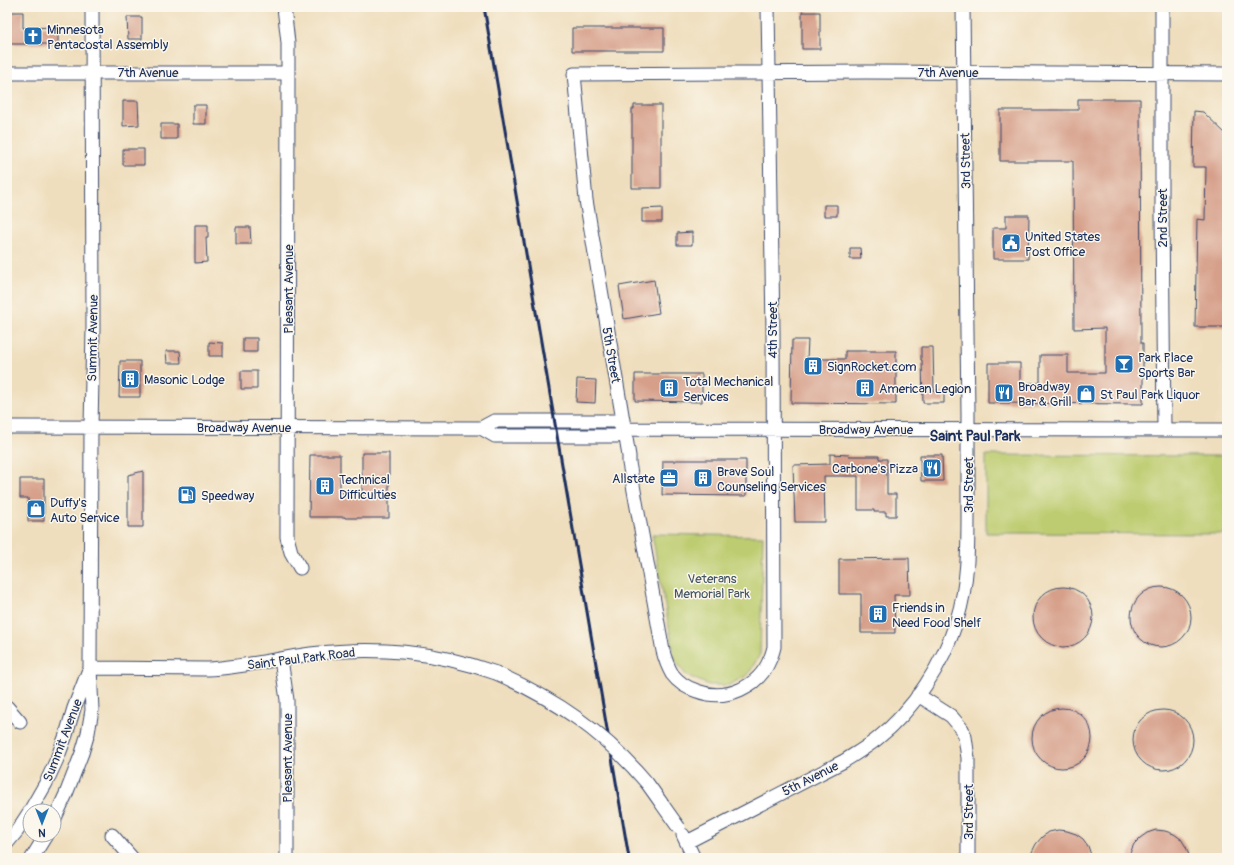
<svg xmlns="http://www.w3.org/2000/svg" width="1234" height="865" font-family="Pangolin,sans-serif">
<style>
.green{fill:#bdcc6f;stroke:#6c7e66}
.building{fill:#d69f89}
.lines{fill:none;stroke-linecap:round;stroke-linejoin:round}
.minor-casing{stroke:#3b496c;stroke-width:15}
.minor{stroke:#fff;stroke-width:13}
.rail{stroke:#1b2f5e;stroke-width:3}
.minor-bridge-casing{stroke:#3b496c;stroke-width:15;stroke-linecap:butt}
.minor-bridge{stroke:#fff;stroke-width:13}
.labels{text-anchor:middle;stroke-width:3;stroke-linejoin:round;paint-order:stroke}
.poi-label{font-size:13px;fill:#1b2f5e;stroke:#fbf7ec;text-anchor:start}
.street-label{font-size:13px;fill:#1b2f5e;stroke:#fbf7ec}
.park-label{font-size:13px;fill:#445662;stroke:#fbf7ec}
.quarter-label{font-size:15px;font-weight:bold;fill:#1b2f5e;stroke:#fbf7ec}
</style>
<rect width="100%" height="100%" fill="#fbf7ec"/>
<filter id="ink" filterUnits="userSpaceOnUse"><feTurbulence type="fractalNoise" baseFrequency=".025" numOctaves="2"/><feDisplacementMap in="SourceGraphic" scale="8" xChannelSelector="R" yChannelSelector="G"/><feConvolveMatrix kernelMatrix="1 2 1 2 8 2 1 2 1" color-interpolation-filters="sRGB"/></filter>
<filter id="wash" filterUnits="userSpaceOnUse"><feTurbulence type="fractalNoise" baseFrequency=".012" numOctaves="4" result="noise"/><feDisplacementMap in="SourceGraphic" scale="16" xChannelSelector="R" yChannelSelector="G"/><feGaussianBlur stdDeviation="0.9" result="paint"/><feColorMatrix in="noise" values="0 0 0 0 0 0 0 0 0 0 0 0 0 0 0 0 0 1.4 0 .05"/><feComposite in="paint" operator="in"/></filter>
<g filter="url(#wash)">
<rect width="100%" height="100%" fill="#efdebd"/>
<path class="green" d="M986,455L1227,456V534L986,533Z
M652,534L763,536L760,654L748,675L729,685H709L686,675L675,660Z"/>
<g id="blocks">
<path class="building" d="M7,12H23V28L58,27V44H7Z
M802,12H820V49H802Z
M127,17H142V39H128Z
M572,28H664V51H572Z
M1078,99H1140L1141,343H1143V404L988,403V363H1020V383H1040V355H1068V373H1105V328L1074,329L1073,161H1000V110H1078Z
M123,101H138L139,125L123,126Z
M193,105H206V124H193Z
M634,105H661V188H632V109H634Z
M1194,111L1203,112L1227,135V327H1195L1197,219L1205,220L1206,167H1193Z
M161,124H177V139H161Z
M123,149H144V165H123Z
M824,205H837V216H824Z
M662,208V222H642V209Z
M1006,215H1029L1028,259H993V228H1006Z
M195,225H208V238H206L207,262L195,263Z
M236,227H250L251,244H236Z
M692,232V245H677V233Z
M850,248H860L861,259H850Z
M654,280L659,313L624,319L619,286Z
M243,338H257V352H243Z
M792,340H808L807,359H845V351H896V404L791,403Z
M209,342L223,343V356H209Z
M921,347H933L934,392H944V403H923L922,360H921Z
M166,351H180L181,363H167Z
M120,361H140V397H119Z
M241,371H257V389H241Z
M635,374H702V402L635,401Z
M577,379L596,380L595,403L576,402Z
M362,453H389V518H345V517H309L310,455H340V492H362Z
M830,454L849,455V456H879V459H887V494H896V516H886V512H874V510H858V476H824L825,522H795L793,465L830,464Z
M920,455H942L943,481H921Z
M675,460H746V496L662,495L663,461H675Z
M143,471V527H128V475Z
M20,479H44V521H28V498H20Z
M909,558L910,595H894L895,633H861V594H839V559Z
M1131 617a30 30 0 1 1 60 0a30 30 0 1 1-60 0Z
M1033 617a30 30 0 1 1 60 0a30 30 0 1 1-60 0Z
M1032 738a30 30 0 1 1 60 0a30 30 0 1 1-60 0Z
M1133 740a30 30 0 1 1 60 0a30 30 0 1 1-60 0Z
M1058,830L1067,831L1076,834L1083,839L1088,846L1092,858H1031L1032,852L1036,844L1042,837L1049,832Z
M1156,830L1165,831L1174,834L1181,839L1186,847L1190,858H1129L1130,853L1134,844L1140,838L1147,833Z"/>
</g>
</g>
<g filter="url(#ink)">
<use href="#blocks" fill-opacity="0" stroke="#3b496c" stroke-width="1"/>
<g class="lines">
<defs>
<path id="minor" d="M284,7L288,43V73L287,537L291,552L300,568
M768,7L773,332L774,647C773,651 772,655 770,659C759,687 726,702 697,691C687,688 678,682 672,674C668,667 665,659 663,651L629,463V456L586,200L574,74L866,72L1227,74
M1162,7V213L1164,429
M7,73H288
M7,427L481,428L495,436H617L625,429
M481,428L494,421H616L625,429L1227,430
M281,659L287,700V858
M90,668L208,669C243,667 276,659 311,654C376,646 434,651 496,673
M918,695L951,716L962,729L965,737L968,758V858
M7,707L20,722
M30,811L46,783L57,759L66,735L74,708L88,672
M54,820L66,794L82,753L88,733L92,710L90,668L91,427L93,329L92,7
M112,835L132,858
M683,835L694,858
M687,842L844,761C855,754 867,747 877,739C914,710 943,664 957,620C969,581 968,542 968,501C968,472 968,442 968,413C967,277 964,142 963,7
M7,843L17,831L30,811
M32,858L46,835"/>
</defs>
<use href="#minor" class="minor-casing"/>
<use href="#minor" class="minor"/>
<path class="rail" d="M484,7L629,858"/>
<defs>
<path id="minor-bridge" d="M496,673C557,700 604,732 647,783C658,798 668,813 679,828"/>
</defs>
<use href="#minor-bridge" class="minor-bridge-casing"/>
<use href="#minor-bridge" class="minor-bridge"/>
</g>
</g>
<defs>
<symbol id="church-square" viewBox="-11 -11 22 22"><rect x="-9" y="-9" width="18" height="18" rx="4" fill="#1f6fb2" stroke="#fbf7ec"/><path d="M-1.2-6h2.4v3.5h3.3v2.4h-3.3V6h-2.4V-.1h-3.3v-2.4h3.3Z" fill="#fff"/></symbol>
<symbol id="civic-square" viewBox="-11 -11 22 22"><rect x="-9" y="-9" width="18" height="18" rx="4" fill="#1f6fb2" stroke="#fbf7ec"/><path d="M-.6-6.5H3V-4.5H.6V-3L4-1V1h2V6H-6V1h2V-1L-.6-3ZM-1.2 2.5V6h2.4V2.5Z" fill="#fff"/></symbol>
<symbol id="bar-square" viewBox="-11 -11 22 22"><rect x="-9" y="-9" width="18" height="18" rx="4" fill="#1f6fb2" stroke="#fbf7ec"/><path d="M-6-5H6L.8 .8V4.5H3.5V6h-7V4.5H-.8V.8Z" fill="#fff"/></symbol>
<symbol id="building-square" viewBox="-11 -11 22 22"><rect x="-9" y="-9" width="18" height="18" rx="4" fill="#1f6fb2" stroke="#fbf7ec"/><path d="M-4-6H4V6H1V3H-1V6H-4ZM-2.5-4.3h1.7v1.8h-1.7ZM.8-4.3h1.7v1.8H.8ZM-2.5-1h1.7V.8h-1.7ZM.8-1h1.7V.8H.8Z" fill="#fff"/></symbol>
<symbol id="restaurant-square" viewBox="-11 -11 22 22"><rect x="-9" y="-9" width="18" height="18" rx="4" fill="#1f6fb2" stroke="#fbf7ec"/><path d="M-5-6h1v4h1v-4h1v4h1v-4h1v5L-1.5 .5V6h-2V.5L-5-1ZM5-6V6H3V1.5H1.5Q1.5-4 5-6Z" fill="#fff"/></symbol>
<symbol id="shop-square" viewBox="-11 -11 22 22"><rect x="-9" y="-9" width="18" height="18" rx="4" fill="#1f6fb2" stroke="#fbf7ec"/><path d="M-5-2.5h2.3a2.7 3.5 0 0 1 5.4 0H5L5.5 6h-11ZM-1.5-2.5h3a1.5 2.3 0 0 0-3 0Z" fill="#fff"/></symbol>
<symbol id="office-square" viewBox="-11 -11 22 22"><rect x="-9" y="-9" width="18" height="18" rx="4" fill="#1f6fb2" stroke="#fbf7ec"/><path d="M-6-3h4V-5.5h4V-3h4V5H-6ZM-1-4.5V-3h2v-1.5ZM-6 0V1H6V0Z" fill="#fff"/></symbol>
<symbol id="fuel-square" viewBox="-11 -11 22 22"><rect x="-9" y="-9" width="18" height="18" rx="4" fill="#1f6fb2" stroke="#fbf7ec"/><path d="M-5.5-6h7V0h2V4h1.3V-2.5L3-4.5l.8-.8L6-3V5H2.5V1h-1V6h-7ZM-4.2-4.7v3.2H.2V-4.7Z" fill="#fff"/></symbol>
</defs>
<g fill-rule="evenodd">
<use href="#church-square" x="22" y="25" width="22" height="22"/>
<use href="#civic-square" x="1000" y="232" width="22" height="22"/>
<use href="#bar-square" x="1113" y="353" width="22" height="22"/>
<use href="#building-square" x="802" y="355" width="22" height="22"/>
<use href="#building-square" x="119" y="368" width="22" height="22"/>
<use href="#building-square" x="658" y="377" width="22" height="22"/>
<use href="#building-square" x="854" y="377" width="22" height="22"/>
<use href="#restaurant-square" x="993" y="382" width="22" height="22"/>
<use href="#shop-square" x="1075" y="383" width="22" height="22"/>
<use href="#restaurant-square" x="921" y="457" width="22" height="22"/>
<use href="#office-square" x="658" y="467" width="22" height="22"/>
<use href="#building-square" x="692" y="467" width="22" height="22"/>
<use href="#building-square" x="314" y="475" width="22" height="22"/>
<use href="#fuel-square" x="176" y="484" width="22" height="22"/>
<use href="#shop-square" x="25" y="498" width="22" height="22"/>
<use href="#building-square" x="867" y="603" width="22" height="22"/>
</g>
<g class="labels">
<g class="poi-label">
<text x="47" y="34">Minnesota<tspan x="47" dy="15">Pentacostal Assembly</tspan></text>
<text x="1025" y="241">United States<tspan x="1025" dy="15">Post Office</tspan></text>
<text x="1138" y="362">Park Place<tspan x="1138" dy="15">Sports Bar</tspan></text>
<text x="827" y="371">SignRocket.com</text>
<text x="144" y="384">Masonic Lodge</text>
<text x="683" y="386">Total Mechanical<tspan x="683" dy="15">Services</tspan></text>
<text x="1018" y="391">Broadway<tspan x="1018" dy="15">Bar &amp; Grill</tspan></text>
<text x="879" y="393">American Legion</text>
<text x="1100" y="399">St Paul Park Liquor</text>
<text x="918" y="473" text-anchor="end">Carbone's Pizza</text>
<text x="717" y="476">Brave Soul<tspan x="717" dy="15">Counseling Services</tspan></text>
<text x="655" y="483" text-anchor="end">Allstate</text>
<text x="339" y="484">Technical<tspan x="339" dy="15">Difficulties</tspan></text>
<text x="201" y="500">Speedway</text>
<text x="50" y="507">Duffy's<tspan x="50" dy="15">Auto Service</tspan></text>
<text x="892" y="612">Friends in<tspan x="892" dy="15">Need Food Shelf</tspan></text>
</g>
<g class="street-label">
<text x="148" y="77">7th Avenue</text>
<text x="948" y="77">7th Avenue</text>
<text transform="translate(965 161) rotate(-91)" y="5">3rd Street</text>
<text transform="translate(1162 218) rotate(-90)" y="5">2nd Street</text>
<text transform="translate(288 289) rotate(-90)" y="5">Pleasant Avenue</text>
<text transform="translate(772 330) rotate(-90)" y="5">4th Street</text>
<text transform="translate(92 338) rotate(-89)" y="5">Summit Avenue</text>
<text transform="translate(612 355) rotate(80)" y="5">5th Street</text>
<text x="244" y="432">Broadway Avenue</text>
<text x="866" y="434">Broadway Avenue</text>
<text transform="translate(968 485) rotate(-90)" y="5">3rd Street</text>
<text transform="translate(301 658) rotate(-7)" y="5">Saint Paul Park Road</text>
<text transform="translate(62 740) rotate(-69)" y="5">Summit Avenue</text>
<text transform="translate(287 758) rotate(-90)" y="5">Pleasant Avenue</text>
<text transform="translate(810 778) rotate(-27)" y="5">5th Avenue</text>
<text transform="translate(968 812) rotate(-90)" y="5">3rd Street</text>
</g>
<g class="park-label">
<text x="712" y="583">Veterans<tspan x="712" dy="15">Memorial Park</tspan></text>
</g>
<g class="quarter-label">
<text x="975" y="441">Saint Paul Park</text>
</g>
</g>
<rect width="1234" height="865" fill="none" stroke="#fbf7ec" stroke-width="24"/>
<g transform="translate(42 823) rotate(180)"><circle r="19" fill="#fbf7ec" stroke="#a1a7b3"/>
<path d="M0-3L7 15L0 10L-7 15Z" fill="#1f6fb2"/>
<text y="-6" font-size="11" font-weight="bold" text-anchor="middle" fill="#1b2f5e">N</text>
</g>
</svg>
